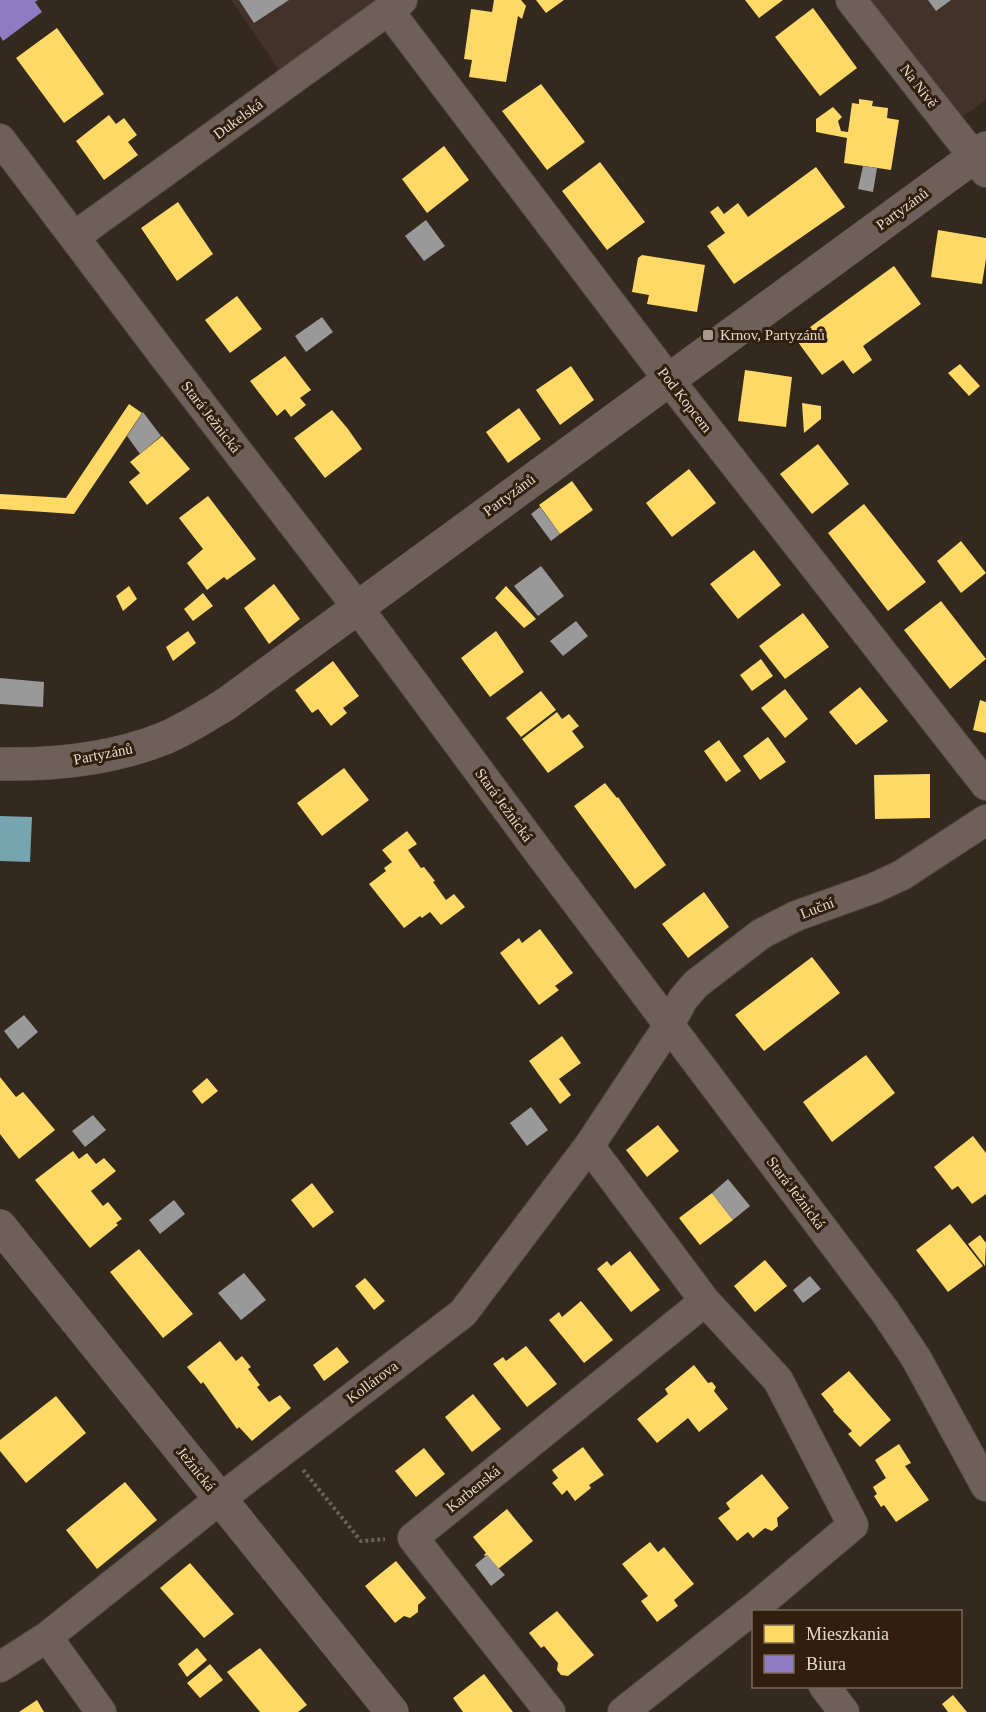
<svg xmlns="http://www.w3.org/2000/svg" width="986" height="1712" font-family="Georgia,serif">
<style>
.industrial{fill:#43322a}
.homes{fill:#ffd966}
.offices{fill:#8e7cc3}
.public{fill:#76a5af}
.industry{fill:#999}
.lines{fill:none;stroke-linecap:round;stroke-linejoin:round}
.minor-casing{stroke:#4e453c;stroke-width:32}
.tertiary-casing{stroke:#4e453c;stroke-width:34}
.path{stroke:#6c615c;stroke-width:4;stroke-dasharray:3 3;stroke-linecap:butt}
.minor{stroke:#6d605b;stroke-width:30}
.tertiary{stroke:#6d605b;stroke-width:33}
.poi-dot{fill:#a69a8f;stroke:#311e0d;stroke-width:2}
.labels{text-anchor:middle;stroke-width:6;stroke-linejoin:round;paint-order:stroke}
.street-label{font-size:15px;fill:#e4d7cc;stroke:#311e0d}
.poi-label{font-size:15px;fill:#e4d7cc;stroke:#311e0d;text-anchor:start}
</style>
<rect width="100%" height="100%" fill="#34291e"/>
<path class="industrial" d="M231,0H383L283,75Z
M869,0H986V100L959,119Z"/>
<path class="homes" d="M494,0H521L526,6L522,19L518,16L506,82L469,77L472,60L464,59L471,9L492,12Z
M536,0H564L546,13Z
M745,0H783L759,18Z
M813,8L857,68L820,96L775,37Z
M57,28L104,94L64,123L16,58Z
M541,84L585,142L547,170L502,111Z
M859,99L873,101L872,106L888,108L887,118L899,120L891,170L844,163L847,138L816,132V119L833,107L842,117L838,121L841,131L848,132L852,103L859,104Z
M109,115L116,124L124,118L137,135L128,142L138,155L104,180L76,141Z
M444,146L469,180L427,213L402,179Z
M600,162L645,222L607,250L562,191Z
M816,167L845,207L734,284L707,246L725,233L710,212L718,206L724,214L738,203L748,217Z
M178,202L213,254L177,281L141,228Z
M938,230L986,238V259L982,284L931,277Z
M642,255L705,265L697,312L647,304L649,295L632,292L638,258Z
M894,266L921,304L863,346L872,360L853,374L843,360L822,375L795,338Z
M237,296L262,329L230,353L205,320Z
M285,356L311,390L300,398L306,405L291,417L285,409L277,416L250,381Z
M960,364L980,386L969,396L948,373Z
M571,366L594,400L560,425L536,390Z
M745,370L792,377L786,427L738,421Z
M802,403L821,406V419L804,433Z
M129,404L142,413L74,514L0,509V494L66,498Z
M519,408L541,439L508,463L486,432Z
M332,410L348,429L362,449L325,478L294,438Z
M162,436L190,469L147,505L129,482L140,473L130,462Z
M818,444L849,484L812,514L780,474Z
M689,469L716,503L672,537L646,503Z
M572,481L593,510L560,534L539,505Z
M208,496L256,559L227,580L224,577L207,590L187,563L203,549L179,518Z
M864,504L926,582L888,611L828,533Z
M961,541L986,573L961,593L937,561Z
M754,550L781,585L738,619L710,584Z
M274,584L300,619L269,644L244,608Z
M129,586L137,599L123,611L116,596Z
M506,586L536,619L524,628L495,598Z
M203,593L213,606L193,621L184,609Z
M941,601L986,659L950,689L904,630Z
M803,613L829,647L785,679L759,646Z
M188,631L196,643L173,661L166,647Z
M496,631L524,672L490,697L461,658Z
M761,659L773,676L752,691L740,675Z
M333,661L359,696L343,708L347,713L331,726L318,709L312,713L295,690Z
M860,687L888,721L856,745L829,712Z
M785,689L808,719L785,738L761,708Z
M541,691L556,710L521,737L506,718Z
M980,700L986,702V733L973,730Z
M557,712L562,719L569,714L579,726L572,731L584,747L548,773L522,739Z
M768,737L786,762L760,780L743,756Z
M719,740L741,771L726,782L704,751Z
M344,768L369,800L322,836L297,803Z
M930,774V818L875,819L874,775Z
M605,783L617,798L618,797L666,865L635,889L574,806Z
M407,831L417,844L408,850L421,868L424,867L435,881L433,882L446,900L454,894L465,907L441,925L430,912L422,918L420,916L404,928L369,884L386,871L384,868L392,862L382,850Z
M704,892L729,927L688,958L662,924Z
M540,929L573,973L555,986L559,990L539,1005L500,953L519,938L522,943Z
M812,957L840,993L764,1051L735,1015Z
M562,1036L581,1063L559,1079L571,1095L560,1104L529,1061Z
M866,1055L895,1093L832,1142L803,1102Z
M0,1077L16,1097L23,1092L55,1130L19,1159L0,1134Z
M207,1078L218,1091L202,1104L192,1091Z
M658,1125L679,1151L647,1177L626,1150Z
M973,1136L986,1153V1194L972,1204L958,1186L952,1190L934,1167Z
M73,1151L79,1159L87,1153L96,1164L104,1158L116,1171L91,1191L103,1206L108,1202L122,1219L116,1223L118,1225L90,1248L35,1180Z
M312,1183L334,1212L313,1228L291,1200Z
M712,1193L733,1220L700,1245L679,1218Z
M950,1224L983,1266L948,1292L916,1250Z
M980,1235L986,1243L985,1266L968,1244Z
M139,1249L193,1314L163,1338L110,1272Z
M630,1251L660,1290L631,1312L597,1269L607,1261L611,1266Z
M765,1260L787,1286L755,1312L734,1286Z
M365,1278L385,1301L374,1310L355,1286Z
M581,1301L613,1340L584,1363L549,1320L559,1312L562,1317Z
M220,1341L236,1361L242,1356L251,1367L248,1369L260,1385L257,1387L269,1402L280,1395L291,1408L252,1441L239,1427L237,1429L203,1382L201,1384L187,1367Z
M526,1346L557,1384L527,1407L493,1364L503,1357L506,1361Z
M337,1347L349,1362L324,1381L313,1365Z
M694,1365L708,1383L712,1382L716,1387L714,1391L728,1409L699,1432L688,1418L657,1443L637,1419L668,1394L665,1389Z
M849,1371L891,1420L860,1447L848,1434L852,1431L833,1411L834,1410L821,1394Z
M473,1394L501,1429L472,1452L445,1417Z
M56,1396L86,1433L26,1483L0,1451V1440Z
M899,1444L911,1463L905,1466L929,1500L896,1522L884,1505L881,1507L874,1496L877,1494L873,1487L886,1478L875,1460Z
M583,1447L604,1475L589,1485L591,1488L575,1501L567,1490L562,1495L552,1483L558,1478L552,1470Z
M424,1448L445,1474L416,1497L395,1471Z
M762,1474L789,1508L777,1518L778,1526L772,1531L765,1528L753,1538L748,1532L737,1541L718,1518L730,1509L726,1503Z
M125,1482L157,1520L97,1569L66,1530Z
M507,1509L533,1541L498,1569L487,1555L485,1556L484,1555L486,1553L473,1537Z
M650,1542L658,1552L664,1547L694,1584L674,1600L678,1606L657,1622L641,1601L648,1596L622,1564Z
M396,1561L426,1598L418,1605V1612L410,1618L404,1616L395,1623L365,1586Z
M190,1563L234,1614L204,1638L160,1588Z
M557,1611L594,1655L568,1676L561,1675L557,1670L558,1663L544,1646L541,1648L529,1633Z
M197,1648L207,1660L187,1677L178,1664Z
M260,1648L307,1705L298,1712H260L227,1672Z
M210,1664L223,1680L200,1698L187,1683Z
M484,1674L513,1712H463L453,1698Z
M953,1695L967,1712H948L942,1704Z
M37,1700L44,1712H19Z"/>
<path class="offices" d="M0,0H38L35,2L42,12L3,41L0,36Z"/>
<path class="public" d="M0,816L32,817L30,862L0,861Z"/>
<path class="industry" d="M239,0H289L254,23Z
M928,0H951L936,11Z
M863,166L877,168L873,192L858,189Z
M426,220L445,246L424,261L405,236Z
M322,317L333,332L306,352L295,336Z
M143,412L161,436L140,454L127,436Z
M540,507L560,534L551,541L531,514Z
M541,566L564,596L538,616L514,586Z
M576,621L588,636L563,656L550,641Z
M0,678L44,682L43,707L0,704Z
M24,1015L38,1032L18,1049L4,1031Z
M531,1107L548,1130L527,1146L510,1123Z
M93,1115L106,1130L85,1147L72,1131Z
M728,1179L750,1206L733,1220L712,1193Z
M174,1200L185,1214L160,1234L149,1220Z
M244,1273L266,1300L241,1320L218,1293Z
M810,1276L821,1289L803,1303L793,1290Z
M487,1555L505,1575L491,1586L475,1565Z"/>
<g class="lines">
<defs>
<path id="minor" d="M851,0L986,172
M388,10L669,380L986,785
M0,139L164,356L358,608L544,859L884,1310L916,1358L986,1486
M74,237L402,0
M589,1146L705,1301
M47,1637L101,1712
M0,1667L47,1637L220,1499L463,1313L589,1146L669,1025L683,999L696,984L761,934L796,916L874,888L902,875L986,820
M824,1686L844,1712
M550,1712L413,1538L705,1301L778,1380L853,1525L758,1605L623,1712"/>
<path id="tertiary" d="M0,764C55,765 113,759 165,738C186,729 206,716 226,704L986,148
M0,1226L392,1712"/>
</defs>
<use href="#minor" class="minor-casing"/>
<use href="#tertiary" class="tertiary-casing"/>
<path class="path" d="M303,1470L361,1541L385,1539"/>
<use href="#minor" class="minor"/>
<use href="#tertiary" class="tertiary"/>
</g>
<rect class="poi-dot" x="702" y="329" width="12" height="12" rx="3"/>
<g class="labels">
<g class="street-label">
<text transform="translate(919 86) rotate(52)" y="5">Na Nivě</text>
<text transform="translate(238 119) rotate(-36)" y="5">Dukelská</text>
<text transform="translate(902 209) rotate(-36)" y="5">Partyzánů</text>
<text transform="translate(685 400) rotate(52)" y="5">Pod Kopcem</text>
<text transform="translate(211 417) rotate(52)" y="5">Stará Ježnická</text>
<text transform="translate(509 495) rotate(-36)" y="5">Partyzánů</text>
<text transform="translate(103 754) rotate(-11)" y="5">Partyzánů</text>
<text transform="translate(504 805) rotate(54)" y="5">Stará Ježnická</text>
<text transform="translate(817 908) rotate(-21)" y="5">Luční</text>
<text transform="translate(796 1193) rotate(53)" y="5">Stará Ježnická</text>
<text transform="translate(372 1382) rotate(-37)" y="5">Kollárova</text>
<text transform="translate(196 1469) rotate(51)" y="5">Ježnická</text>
<text transform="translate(473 1489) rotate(-39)" y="5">Karbenská</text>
</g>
<g class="poi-label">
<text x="720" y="340">Krnov, Partyzánů</text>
</g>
</g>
<rect x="752" y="1610" width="210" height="78" fill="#311e0d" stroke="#796859" stroke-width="1.5"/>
<rect x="764" y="1625" width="30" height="18" fill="#ffd966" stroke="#796859" stroke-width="1.5"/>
<text x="806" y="1640" font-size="18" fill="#e4d7cc">Mieszkania</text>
<rect x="764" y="1655" width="30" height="18" fill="#8e7cc3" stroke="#796859" stroke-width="1.5"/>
<text x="806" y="1670" font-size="18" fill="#e4d7cc">Biura</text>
</svg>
